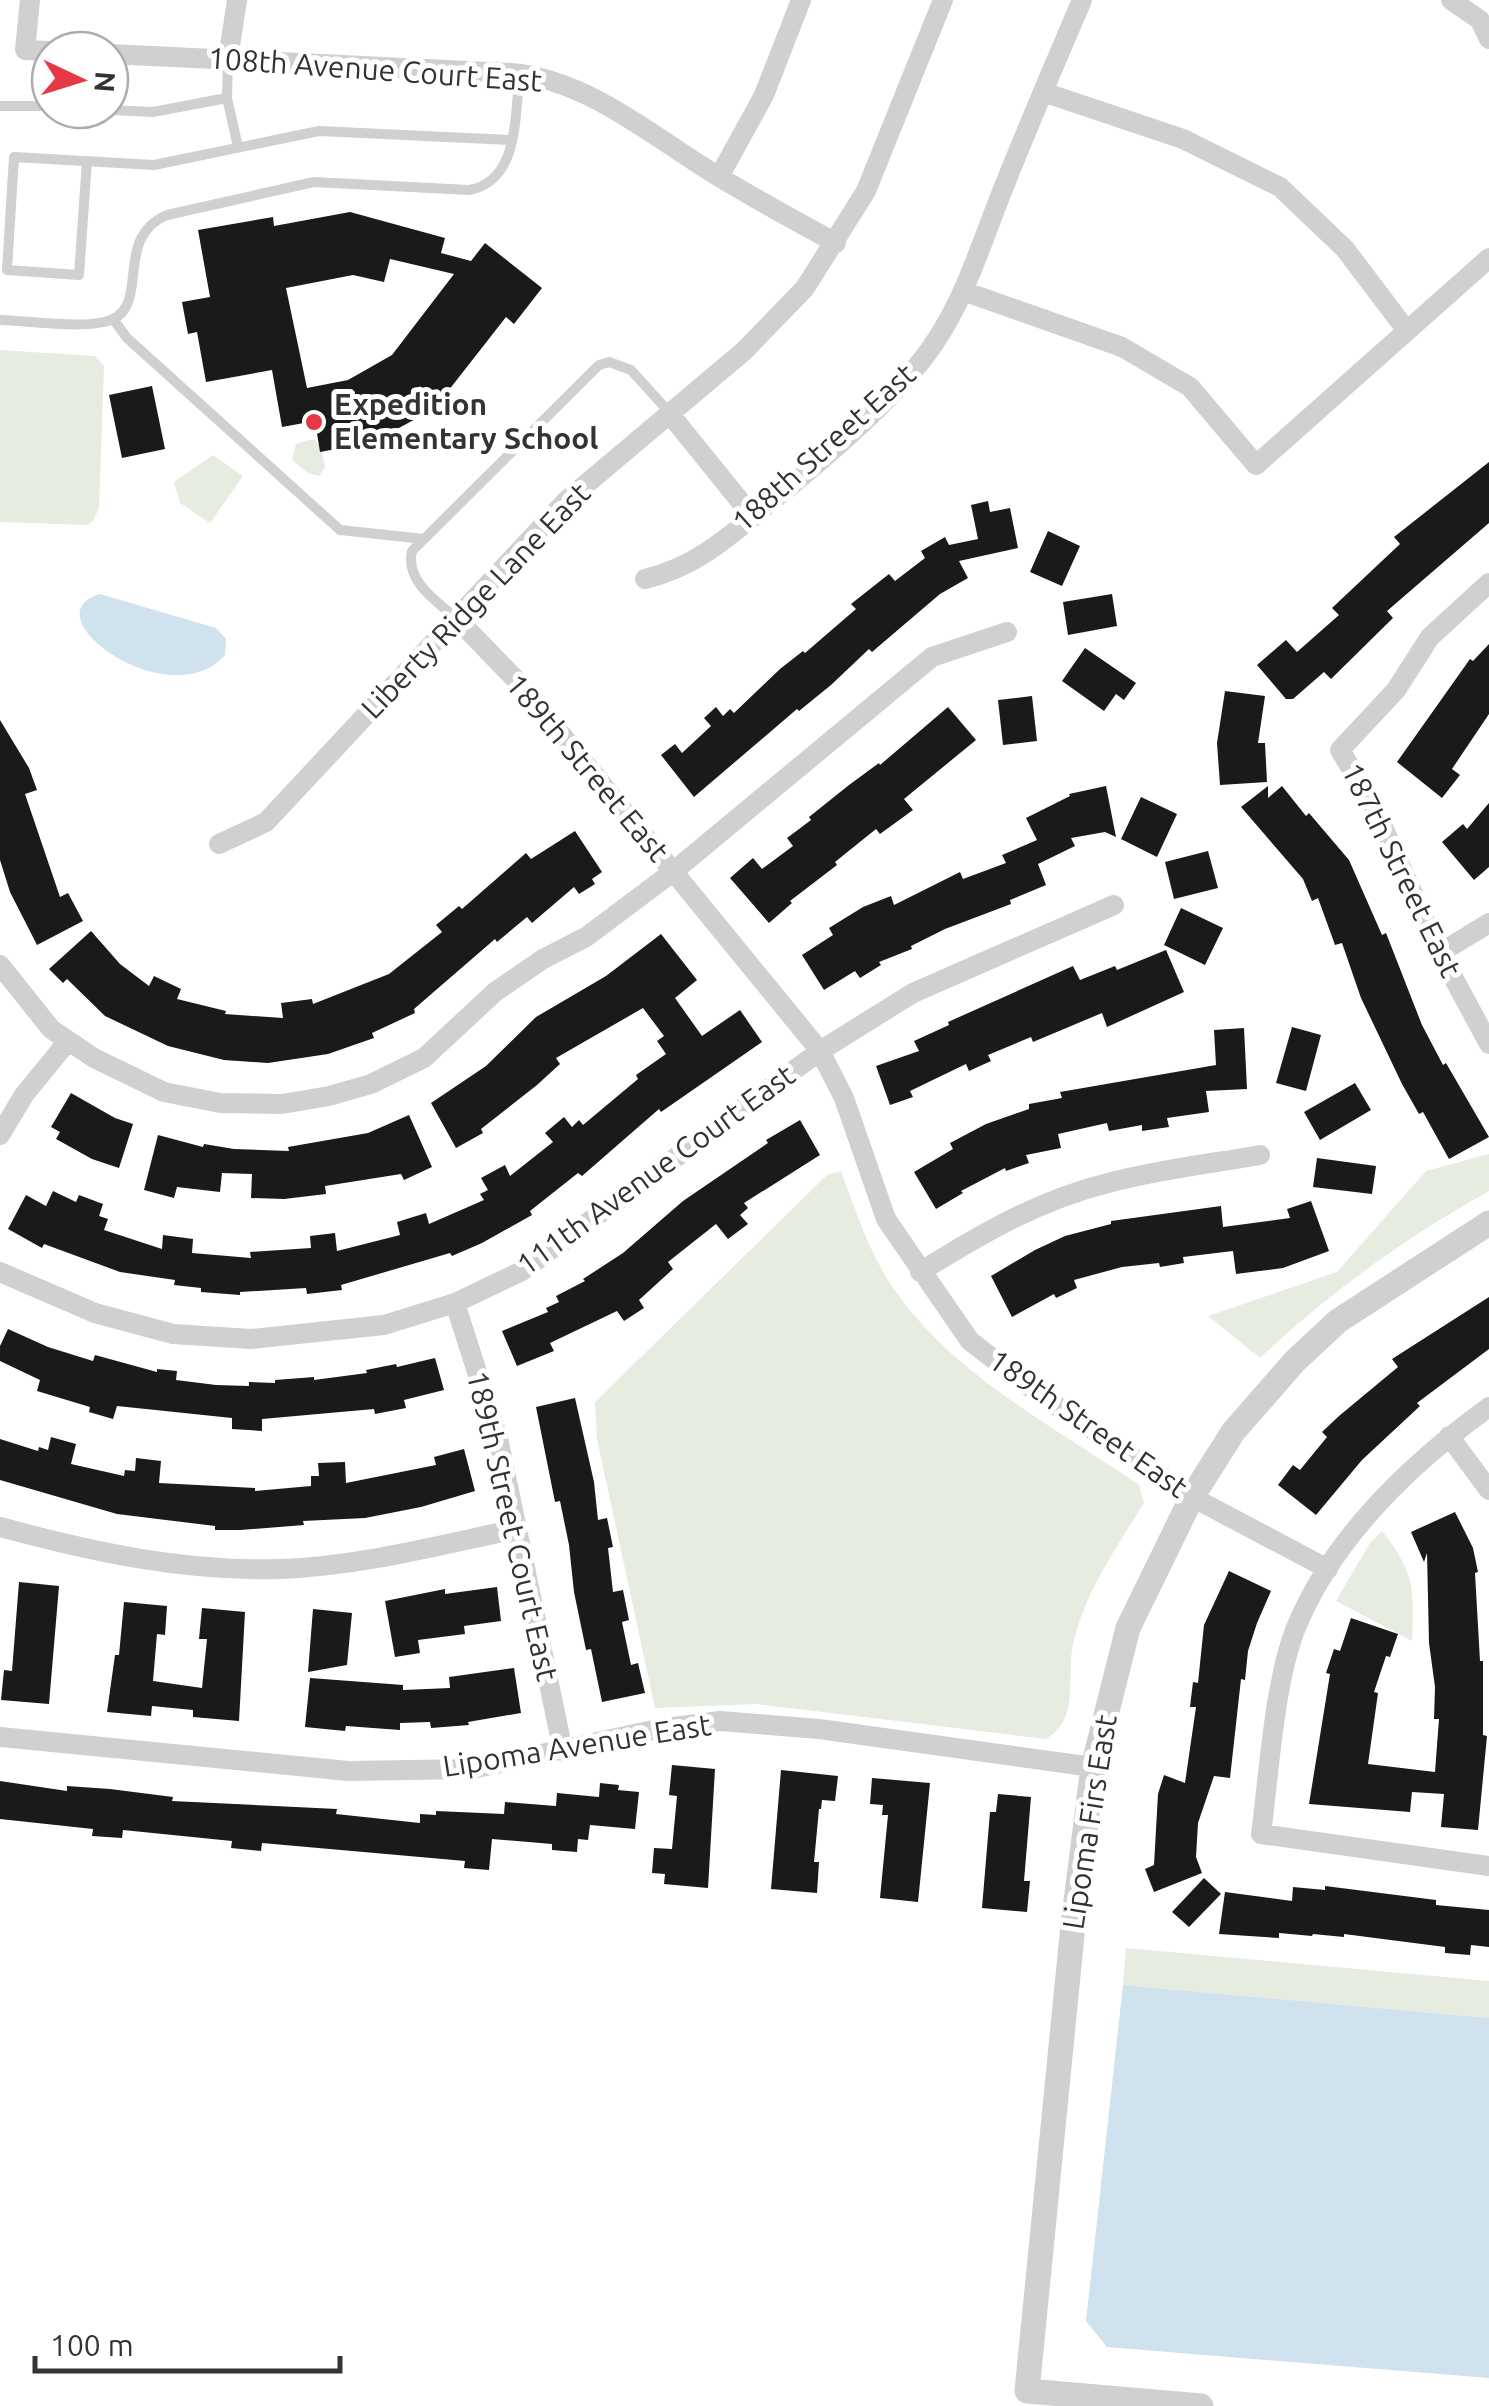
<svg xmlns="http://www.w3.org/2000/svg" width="1489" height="2406" font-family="Ubuntu,sans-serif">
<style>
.green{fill:#e6ecdf}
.water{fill:#cfe2ee}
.building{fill:#1a1a1a;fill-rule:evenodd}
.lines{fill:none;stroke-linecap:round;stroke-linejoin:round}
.service{stroke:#d0d0d0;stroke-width:10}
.minor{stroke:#d0d0d0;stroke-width:20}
.tertiary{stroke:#d0d0d0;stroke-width:25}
.poi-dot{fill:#e63946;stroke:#fff;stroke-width:4}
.labels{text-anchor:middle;stroke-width:10;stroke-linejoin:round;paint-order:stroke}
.street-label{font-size:30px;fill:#333;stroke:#fff}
.poi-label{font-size:30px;font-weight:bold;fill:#333;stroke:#fff;text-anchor:start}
</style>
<rect width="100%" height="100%" fill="#fff"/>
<path class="green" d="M0,350L95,356L104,366L99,508L93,521L87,525L0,522Z
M309,440H315L321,448L325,467L319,476L308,473L292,460L296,444Z
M213,455L243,476L210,523L180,503L174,482Z
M1489,1154V1191C1405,1238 1330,1292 1260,1358L1208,1316L1337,1272L1426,1171Z
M841,1171C857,1214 871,1259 899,1296C959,1378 1056,1428 1139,1485L1144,1503C1116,1548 1087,1589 1074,1640C1065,1673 1082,1718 1046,1739L756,1704L655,1708L597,1439L595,1402L827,1175Z
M1382,1531C1415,1573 1414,1588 1412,1641L1336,1601L1370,1543Z
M1126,1948L1489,1981V2018L1123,1985Z"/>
<path class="water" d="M100,594L216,628L226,639L225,655C170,718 27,615 100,594Z
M1123,1985L1489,2018V2378L1107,2347L1086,2321Z"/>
<path class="building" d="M350,212L445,238L441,253L471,261L485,243L542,288L514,324L506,317L434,409L373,442L320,452L315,421L282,427L272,370L206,382L197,332L188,334L182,302L210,297L198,230L273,217L274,226ZM390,259L454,274L392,355L348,380L307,388L286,288L353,275L384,282Z
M152,386L165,449L122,458L109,395Z
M1489,462V523L1387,611L1393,618L1331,679L1324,672L1293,699H1286L1257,665L1286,640L1297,652L1339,615L1332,608L1400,544L1394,537Z
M988,501L990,512L1010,508L1018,548L959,561L968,578L940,594L872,652L869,649L831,685L799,711L797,709L694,797L661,755L675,744L682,753L711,726L704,718L716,707L723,716L730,709L734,713L780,669L803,651L805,653L856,609L851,604L889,574L895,581L925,558L921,551L945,537L949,545L978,539L971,505Z
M1048,531L1080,546L1062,586L1030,572Z
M1112,594L1117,626L1068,635L1063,602Z
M1489,644V714L1452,769L1460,775L1442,798L1397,762L1470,659L1473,661Z
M1085,648L1136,683L1124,700L1116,694L1104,711L1062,681Z
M1225,691L1265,696L1258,743H1265L1267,782L1220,785L1217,743Z
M1032,696L1037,741L1003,745L998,700Z
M948,707L976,740L904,799L913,810L880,834L876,829L835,862L837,865L790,901L792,903L769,923L730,878L753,858L762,869L793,846L787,838L811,820L809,817L849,785L879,763L880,765Z
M0,720L29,768L37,790L25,794L60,897L68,893L83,921L37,945L10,892L0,860Z
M1106,786L1116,837L1105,832L1071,838L1075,846L1038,864L1046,885L1010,900L1011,904L945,929L911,946L912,949L879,962L881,965L860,978L855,971L824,990L802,955L833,935L829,928L863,907L891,896L894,905L960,872L963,879L1006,863L1002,855L1037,840L1026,818L1070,796L1069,794Z
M1268,786V798L1282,786L1306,816L1309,813L1349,860L1382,935L1386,933L1422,1025L1443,1065L1446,1063L1489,1137L1449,1159L1423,1112L1419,1114L1402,1084L1361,998L1342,943L1335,945L1318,898L1312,901L1303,879L1241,807Z
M1141,797L1177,814L1157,857L1121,839Z
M1489,803V867L1474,880L1442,842L1463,824L1467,829Z
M575,831L602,872L592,879L595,884L579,894L574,887L532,923L527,917L497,942L495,939L414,1009L415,1013L372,1033L374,1038L328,1054L268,1063L224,1060L168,1046L105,1016L67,979L63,983L49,969L91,931L120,964L149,986L154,976L181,989L177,999L226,1011L225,1014L283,1018L281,1003L312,999L313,1004L389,974L442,932L436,925L459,906L462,909L526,853L531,859Z
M1208,851L1218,888L1174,899L1165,862Z
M1181,908L1223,928L1205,965L1164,945Z
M661,934L697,980L675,998L702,1036L740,1010L762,1042L661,1112L659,1109L582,1176L578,1173L530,1211L532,1215L482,1243L452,1256L450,1253L341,1285L342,1290L307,1294L306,1288L240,1292V1295L201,1292V1288L174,1285L175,1280L120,1272L44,1244L42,1248L8,1229L26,1195L46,1206L53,1191L76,1202L79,1195L103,1204L99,1216L108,1219L104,1230L162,1249L163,1235L193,1239L192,1253L251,1258L250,1252L311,1248L310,1236L335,1233L337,1251L400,1235L397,1222L426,1213L429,1224L484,1200L480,1194L488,1190L481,1178L505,1165L510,1176L553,1142L545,1133L564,1117L572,1127L579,1120L583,1125L638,1079L636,1075L666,1054L657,1041L664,1036L643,1008L556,1058L560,1064L537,1085L481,1129L483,1133L456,1148L431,1103L486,1066L536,1017L606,976Z
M1166,950L1184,992L1107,1027L1102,1013L1033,1042L1031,1037L988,1055L991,1061L969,1071L966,1064L910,1091L913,1097L890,1105L876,1066L919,1051L914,1041L949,1025L948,1022L1073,966L1080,980L1115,966L1117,970Z
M1292,1027L1321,1035L1306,1091L1276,1083Z
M1244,1028L1247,1089L1206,1091L1209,1112L1167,1118L1169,1127L1142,1131V1125L1109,1131L1107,1123L1058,1134L1061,1148L1026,1155L1029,1163L1006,1171L1005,1168L961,1191L963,1193L936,1209L914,1172L953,1149L950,1143L986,1124L1029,1109V1104L1062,1098L1060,1092L1216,1065L1214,1030Z
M1355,1083L1371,1110L1320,1140L1304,1112Z
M71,1093L115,1118L133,1124L119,1168L92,1159L56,1139L60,1132L51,1127Z
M409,1115L432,1167L404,1180L401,1174L325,1186L326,1194L284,1199L251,1198L252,1174L222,1173L220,1192L177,1187L174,1198L144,1190L158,1135L203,1147L204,1144L234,1149L289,1151L288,1147L368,1133Z
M800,1120L820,1155L744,1203L748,1208L740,1215L748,1224L728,1239L716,1224L668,1262L673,1269L639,1300L644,1308L624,1321L617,1311L550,1343L554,1351L517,1366L502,1331L548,1312L546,1308L559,1302L556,1296L585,1281L583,1279L623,1253L683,1201L768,1143L766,1140Z
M1317,1158L1376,1166L1372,1194L1313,1187Z
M1311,1201L1329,1251L1283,1268L1236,1274L1233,1251L1183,1257L1184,1263L1160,1267L1159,1263L1122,1267L1074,1280L1077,1288L1056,1298L1054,1294L1012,1317L991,1276L1035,1250L1065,1236L1111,1224V1221L1221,1206L1223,1227L1290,1218L1287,1209Z
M1489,1297V1349L1417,1403L1420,1406L1362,1460L1316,1515L1278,1485L1293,1465L1300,1470L1327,1437L1322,1432L1339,1416L1398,1367L1392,1359Z
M8,1329L48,1347L93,1361L95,1355L157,1372V1369L177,1371L176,1380L216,1385L249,1386V1382L275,1383V1380L314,1377V1380L367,1373L366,1370L396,1364L397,1367L435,1358L444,1390L404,1400L406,1408L375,1414L374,1409L262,1419V1431L232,1429V1418L117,1406L113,1419L89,1412L90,1407L37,1391L40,1380L0,1361V1346Z
M575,1398L594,1482L598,1520L607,1518L613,1547L608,1548L613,1592L623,1590L629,1620L622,1622L631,1665L638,1663L645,1693L602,1702L591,1649L586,1650L574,1592L569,1545L560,1501L555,1502L536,1407Z
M51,1437L76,1444L71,1464L124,1476L125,1470L135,1471L136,1458L161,1461L159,1483L255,1488V1491L311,1486V1476H319L318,1463L345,1462L346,1483L436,1465L434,1457L464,1449L475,1491L421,1507L365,1518L303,1521L304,1525L240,1530H215V1526L117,1514L0,1480V1439L38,1451L39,1447L48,1450Z
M1455,1512L1473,1548L1478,1572L1475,1573L1480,1661H1483V1735L1487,1736L1478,1830L1441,1827L1444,1794L1412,1792L1410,1812L1309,1804L1330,1674L1326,1673L1334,1649L1340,1651L1351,1618L1398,1634L1390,1657L1386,1656L1374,1692L1378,1693L1368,1764L1435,1772L1439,1719H1434L1435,1687L1429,1643L1427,1553L1424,1562L1411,1532Z
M1229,1571L1271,1591L1257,1623L1248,1651L1245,1680L1241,1679L1230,1778L1214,1776L1198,1823L1196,1857L1202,1873L1154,1892L1145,1869L1154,1865L1158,1794L1164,1775L1185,1783L1196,1707H1190L1193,1682L1198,1683L1204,1625Z
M19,1582L59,1586L49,1704L1,1700L4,1670L12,1671Z
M497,1587L501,1621L464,1626L465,1634L418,1640L420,1653L395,1657L385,1601L445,1589V1594Z
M124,1602L167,1606L165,1635L157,1634L153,1681L202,1688L207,1639H199L202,1608L245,1612L239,1721L193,1717V1710L152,1706L151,1716L107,1712L115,1655H119Z
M313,1609L352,1613L347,1665L308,1672Z
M514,1668L521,1713L468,1722L469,1725L431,1728L430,1722L400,1723V1730L346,1726L345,1731L305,1727L310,1678L403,1685V1690L450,1688L449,1677Z
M672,1765L715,1769L708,1888L664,1884L665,1874L652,1873L654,1848L672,1849L677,1796L669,1795Z
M781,1770L838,1776L835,1801L822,1800L821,1809H819L814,1862H819L817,1893L771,1889Z
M872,1778L930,1783L918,1902L880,1898L888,1815H882L883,1805L870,1804Z
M0,1781L67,1791V1786L110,1789L173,1797L172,1801L337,1809L336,1814L420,1823V1814L436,1815V1811L504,1814L505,1802L556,1806L557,1793L599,1797L600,1783L619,1785L618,1790L639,1792L635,1829L590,1825L588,1840L578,1839L577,1852L552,1850V1844L492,1839L489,1870L464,1868L465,1861L262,1843L261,1851L231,1848L232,1841L123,1830L122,1838L92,1836L93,1829L0,1819Z
M998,1794L1031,1797L1024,1881H1030L1027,1912L982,1908L990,1812H996Z
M1204,1878L1221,1894L1189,1927L1172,1912Z
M1325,1886L1436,1900V1905L1489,1910V1947L1471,1945L1470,1955L1445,1953V1947L1344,1934V1937L1313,1934L1312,1936L1279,1933V1938L1219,1934L1225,1892L1292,1901L1293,1887L1325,1890Z"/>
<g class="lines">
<path class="service" d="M228,60L227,98L238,147
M0,106H50
M110,110L153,112L227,98
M87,161L79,275L7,270L14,157L154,165L319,131L511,140
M113,319L127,338L340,530L424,539
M0,320C28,321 78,328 104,322C155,311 110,239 167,215L314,182L469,190C520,181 514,115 520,74
M458,620C437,601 405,582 412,551L599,365L609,362L631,370L669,412"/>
<path class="minor" d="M30,0L25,50L50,51
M1451,0L1480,20L1489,39
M110,54L512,73C588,80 652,136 716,175C755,199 796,221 836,243
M228,59L237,0
M1043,92L1183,139L1280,187L1345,249L1407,331
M719,177L764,95L801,0
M963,291L1122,347L1190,387L1256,465L1489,258
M669,413L753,517
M645,579C700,566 735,531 778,496C826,457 902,393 935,342C966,296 982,241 1003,189C1028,126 1055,63 1082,0
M1489,583L1430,637L1396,690L1340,750L1373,805L1440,953L1489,1044
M458,620L520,684L820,1051L844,1098L886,1219L970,1341L1039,1394L1192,1497L1328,1569
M219,844L266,822L566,501L744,351L805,288L866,191L943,0
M1440,953L1489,923
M0,965L51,1029L94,1058L164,1092L220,1103L282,1104L329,1096L371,1084L424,1058L495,992L543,959L586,937L674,871L932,657L1007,632
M0,1135L24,1095L68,1041
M0,1272L95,1313L173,1334L251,1339L384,1325L455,1303L522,1271L820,1051L913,993L1114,905
M920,1272C979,1235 1039,1200 1108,1183C1157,1170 1209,1164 1260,1155
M455,1303L498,1438L563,1751
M1489,1407C1410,1464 1332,1538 1295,1630C1274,1685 1269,1774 1261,1834L1489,1866
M1449,1436L1489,1490
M0,1527C92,1552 185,1572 281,1569C361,1566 439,1545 517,1529
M0,1737L348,1771L472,1769L658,1729L720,1721L819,1729L1093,1767"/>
<path class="tertiary" d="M1201,2406L1027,2391L1073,1925L1093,1767L1128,1628L1192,1497L1233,1432L1295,1361L1338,1321L1489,1223"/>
</g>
<circle class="poi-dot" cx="314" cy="422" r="10"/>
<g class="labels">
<g class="street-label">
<text transform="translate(375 70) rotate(4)" y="10">108th Avenue Court East</text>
<text transform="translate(824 448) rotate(-42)" y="10">188th Street East</text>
<text transform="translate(476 601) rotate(-46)" y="10">Liberty Ridge Lane East</text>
<text transform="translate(587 768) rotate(50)" y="10">189th Street East</text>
<text transform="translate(1401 870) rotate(64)" y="10">187th Street East</text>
<text transform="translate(656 1170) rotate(-36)" y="10">111th Avenue Court East</text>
<text transform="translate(1088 1424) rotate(35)" y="10">189th Street East</text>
<text transform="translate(512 1526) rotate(77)" y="10">189th Street Court East</text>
<text transform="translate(577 1746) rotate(-9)" y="10">Lipoma Avenue East</text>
<text transform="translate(1090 1822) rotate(-81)" y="10">Lipoma Firs East</text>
</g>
<g class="poi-label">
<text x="334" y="415">Expedition<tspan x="334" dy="34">Elementary School</tspan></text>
</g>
</g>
<g transform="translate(80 80) rotate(94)"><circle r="48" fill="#ffffff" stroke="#adadad" stroke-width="2.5"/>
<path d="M0-8L18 38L0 25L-18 38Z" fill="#e63946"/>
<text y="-15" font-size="28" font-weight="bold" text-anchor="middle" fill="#333333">N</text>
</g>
<path d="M35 2356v15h305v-15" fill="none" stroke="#333333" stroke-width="5"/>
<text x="50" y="2356" font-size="30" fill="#333333" stroke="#ffffff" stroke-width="8" paint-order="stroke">100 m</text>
</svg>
